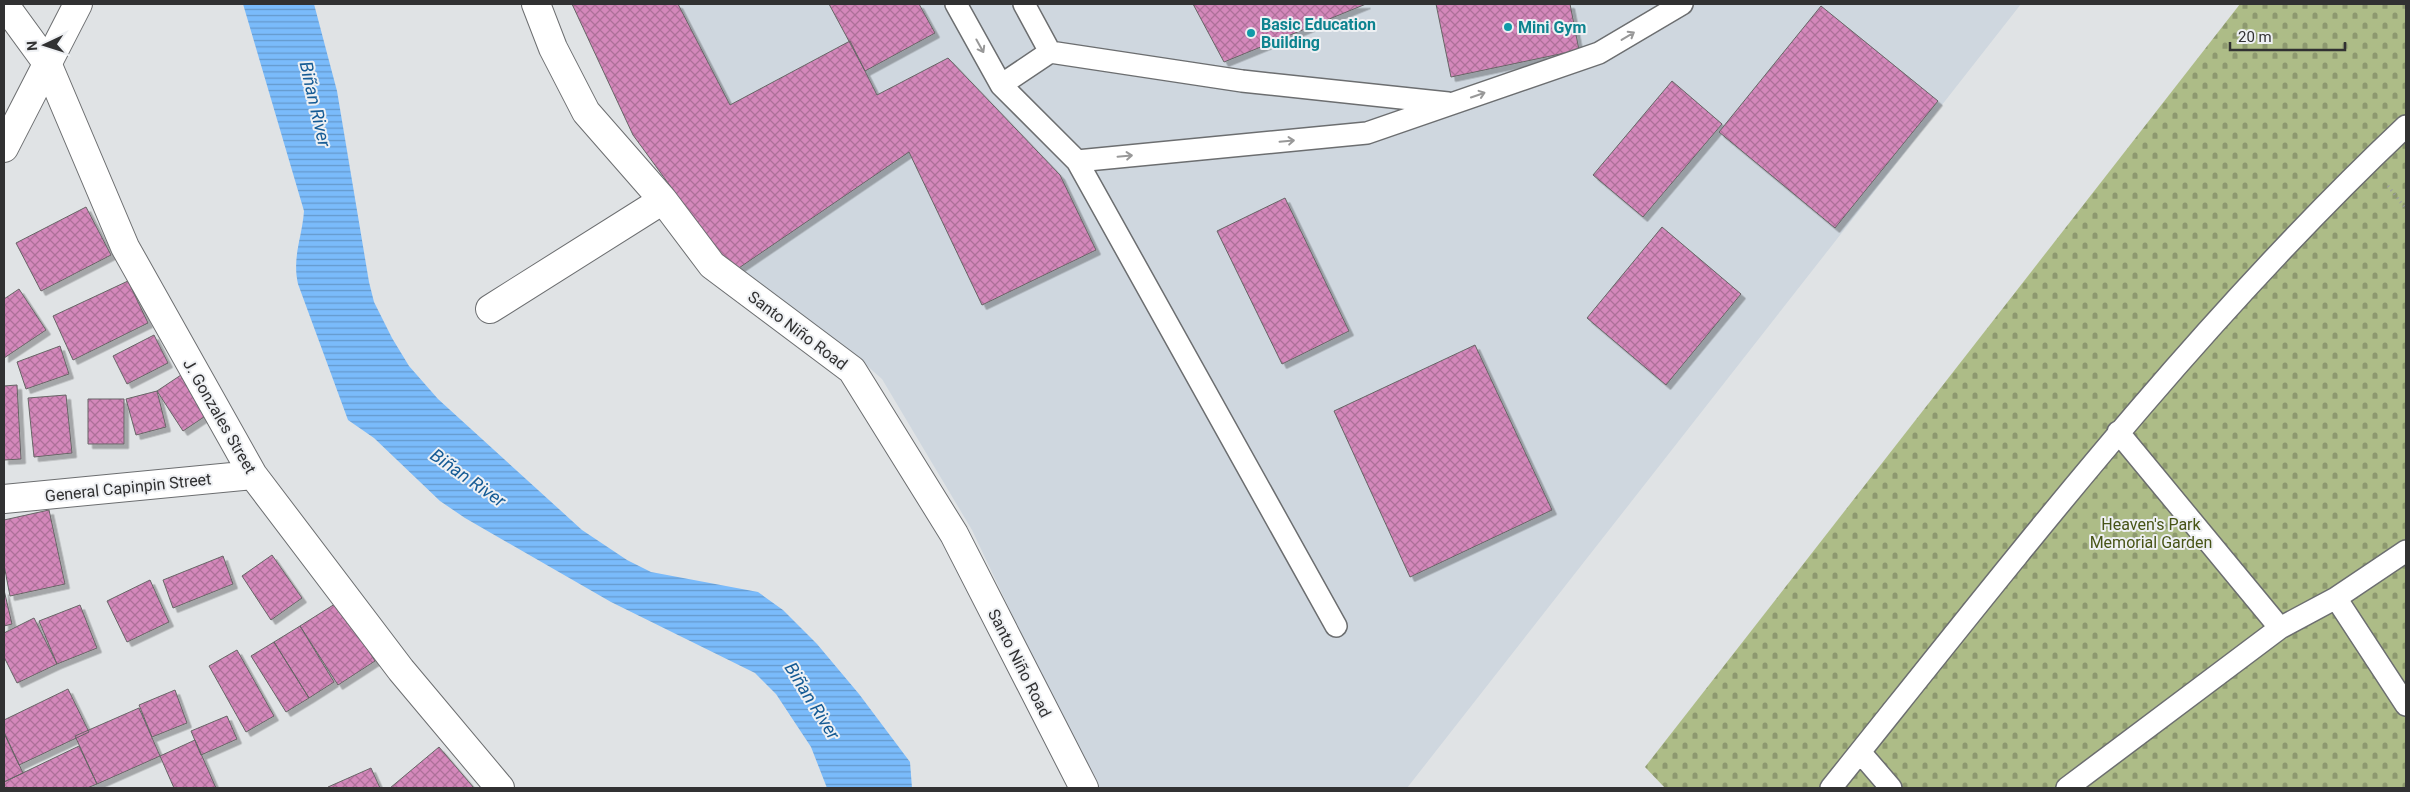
<svg xmlns="http://www.w3.org/2000/svg" width="2410" height="792" font-family="Roboto,sans-serif">
<style>
.built{fill:#cfd7df}
.cemetery{fill:url(#cemetery-stones)}
.water{fill:url(#water-rules)}
.building{fill:url(#building-cross-hatch);stroke:#676566;filter:url(#shadow)}
.lines{fill:none;stroke-linecap:round;stroke-linejoin:round}
.lane-casing{stroke:#6c6e70;stroke-width:24}
.street-casing{stroke:#6c6e70;stroke-width:30}
.secondary-casing{stroke:#6c6e70;stroke-width:30}
.highway-casing{stroke:#6c6e70;stroke-width:30}
.path{stroke:#9c9ea0;stroke-width:3;stroke-dasharray:1 4;stroke-linecap:butt}
.lane{stroke:#fff;stroke-width:21}
.street{stroke:#fff;stroke-width:28}
.secondary{stroke:#fff;stroke-width:28}
.highway{stroke:#fff;stroke-width:28}
.oneway{stroke:#989898}
.culture-dot{fill:#0f9aa8;stroke:#eef0f3;stroke-width:2}
.labels{text-anchor:middle;stroke-width:4;stroke-linejoin:round;paint-order:stroke}
.culture-label{font-size:16px;font-weight:bold;fill:#0d838f;stroke:#eef0f3;text-anchor:start}
.street-label{font-size:16px;fill:#313132;stroke:#eef0f3}
.park-label{font-size:16px;fill:#475416;stroke:#eef0f3}
.water-label{font-size:18px;font-style:italic;fill:#155b95;stroke:#eef0f3}
</style>
<defs>
<pattern id="cemetery-stones" width="16" height="16" patternUnits="userSpaceOnUse" patternTransform="scale(1.25)"><rect width="16" height="16" fill="#adbc87"/><path d="M2 7V4a2 2 0 0 1 4 0v3zM10 15v-3a2 2 0 0 1 4 0v3z" fill="#8d996f"/></pattern>
<pattern id="water-rules" width="6" height="5" patternUnits="userSpaceOnUse" patternTransform="scale(1.25)"><rect width="6" height="5" fill="#7abbfb"/><path d="M0 2.5h6" fill="none" stroke="#6599cc"/></pattern>
<pattern id="building-cross-hatch" width="8" height="8" patternUnits="userSpaceOnUse" patternTransform="scale(1.25)"><rect width="8" height="8" fill="#d488bb"/><path d="M0 0l8 8M0 8l8-8" fill="none" stroke="#ad7099"/></pattern>
<filter id="shadow"><feDropShadow dx="4.5" dy="4.5" stdDeviation="0" flood-color="#0004"/></filter>
</defs>
<rect width="100%" height="100%" fill="#e0e3e5"/>
<path class="built" d="M572,4H2021L1407,788H1094L972,530L882,379L849,350L733,272L633,135Z"/>
<path class="cemetery" d="M2240,4H2406V788H1665L1645,767Z"/>
<path class="water" d="M243,4H314L337,91L369,282L374,302L392,338L409,366L438,399L582,530L627,560L651,572L758,592L783,610L817,644L859,694L910,762L912,788H827L811,747L776,694L755,673L611,602L465,518L440,501L374,438L348,420L298,284C292,257 302,238 304,211Z"/>
<path class="building" d="M572,4H678L730,105L850,41L877,95L948,58L1060,175L1096,250L982,305L909,152L733,272L633,135Z
M829,4H919L935,33L865,71Z
M1193,4H1366L1224,62Z
M1436,4H1570L1579,50L1451,77Z
M1821,6L1938,101L1835,228L1719,132Z
M1672,81L1722,124L1643,217L1593,175Z
M1285,198L1349,331L1282,364L1217,231Z
M86,207L111,255L41,291L16,243Z
M1662,227L1741,294L1666,385L1587,318Z
M128,281L148,323L73,360L53,316Z
M19,289L46,330L4,358V299Z
M154,335L168,363L127,384L113,356Z
M1475,345L1552,510L1410,577L1334,411Z
M60,346L69,374L26,389L17,362Z
M184,373L210,413L183,431L157,391Z
M17,385L21,459L4,460V386Z
M157,391L166,427L136,435L126,399Z
M66,395L72,453L34,457L28,398Z
M88,399H124V444H88Z
M49,510L65,584L10,596L4,565V520Z
M272,555L302,598L271,620L242,576Z
M223,556L233,584L173,608L163,580Z
M150,580L169,622L127,642L107,601Z
M4,590L12,624L4,626Z
M338,602L375,661L338,685L300,626Z
M80,605L97,648L57,664L39,621Z
M34,618L57,664L17,683L4,657V633Z
M300,626L334,682L309,698L274,642Z
M274,642L309,698L286,712L251,656Z
M237,650L274,716L246,732L209,666Z
M68,689L89,732L19,765L4,733V720Z
M175,690L187,723L152,737L139,705Z
M139,708L160,756L97,784L75,736Z
M227,716L237,739L201,755L191,731Z
M4,732L23,773L4,782Z
M195,740L216,788H174L160,756Z
M79,746L97,784L87,788H4V782Z
M439,747L474,788H390Z
M371,768L380,788H328V787Z"/>
<g class="lines">
<defs>
<path id="lane" d="M956,4L1001,85L1077,161L1336,626
M1024,4L1050,52
M1001,85L1050,52L1242,81L1448,103
M1077,161L1367,133L1599,53L1682,4
M2118,432L2280,628
M2336,598L2406,705
M1860,752L1891,788
M1831,788C2014,560 2193,327 2406,126
M2067,788L2280,628L2336,598L2406,551"/>
<path id="street" d="M536,4L553,48L586,112L663,200L712,265L852,370L954,534L1084,788
M490,309L663,200"/>
<path id="secondary" d="M4,4L47,63L125,247L253,475L401,670L500,788
M4,499L253,475"/>
<path id="highway" d="M4,148L78,4"/>
</defs>
<use href="#lane" class="lane-casing"/>
<use href="#street" class="street-casing"/>
<use href="#secondary" class="secondary-casing"/>
<use href="#highway" class="highway-casing"/>
<path class="path" d="M2388,186L2406,209"/>
<use href="#lane" class="lane"/>
<use href="#street" class="street"/>
<use href="#secondary" class="secondary"/>
<use href="#highway" class="highway"/>
</g>
<defs><path id="oneway-shaft" d="M-6 0H5M1.5-3L5.5 0L1.5 3" fill="none" stroke-width="1.6" stroke-linecap="round" stroke-linejoin="round" transform="scale(1.25)"/></defs>
<g class="oneway">
<use href="#oneway-shaft" transform="translate(1628 36) rotate(-31)"/>
<use href="#oneway-shaft" transform="translate(980 46) rotate(61)"/>
<use href="#oneway-shaft" transform="translate(1478 95) rotate(-19)"/>
<use href="#oneway-shaft" transform="translate(1287 141) rotate(-5)"/>
<use href="#oneway-shaft" transform="translate(1125 156) rotate(-5)"/>
</g>
<g class="culture-dot">
<circle cx="1508" cy="27" r="5"/>
<circle cx="1251" cy="33" r="5"/>
</g>
<g class="labels">
<g class="culture-label">
<text x="1261" y="30">Basic Education<tspan x="1261" dy="18">Building</tspan></text>
<text x="1518" y="33">Mini Gym</text>
</g>
<g class="street-label">
<text transform="translate(798 330) rotate(37)" y="6">Santo Niño Road</text>
<text transform="translate(220 416) rotate(60)" y="6">J. Gonzales Street</text>
<text transform="translate(128 487) rotate(-6)" y="6">General Capinpin Street</text>
<text transform="translate(1020 663) rotate(63)" y="6">Santo Niño Road</text>
</g>
<g class="park-label">
<text x="2151" y="530">Heaven's Park<tspan x="2151" dy="18">Memorial Garden</tspan></text>
</g>
<g class="water-label">
<text transform="translate(315 104) rotate(77)" y="6">Biñan River</text>
<text transform="translate(468 478) rotate(35)" y="6">Biñan River</text>
<text transform="translate(812 701) rotate(58)" y="6">Biñan River</text>
</g>
</g>
<rect width="2410" height="792" fill="none" stroke="#313132" stroke-width="10"/>
<g transform="translate(45 45) rotate(266)" stroke="#eef0f3" stroke-width="4" paint-order="stroke">
<path d="M0-4L9 19L0 12L-9 19Z" fill="#313132"/>
<text y="-8" font-size="14" font-weight="bold" text-anchor="middle" fill="#313132">N</text>
</g>
<path d="M2230 42v8h115v-8" fill="none" stroke="#313132" stroke-width="2.5"/>
<text x="2238" y="42" font-size="15" fill="#313132" stroke="#eef0f3" stroke-width="4" paint-order="stroke">20 m</text>
</svg>
